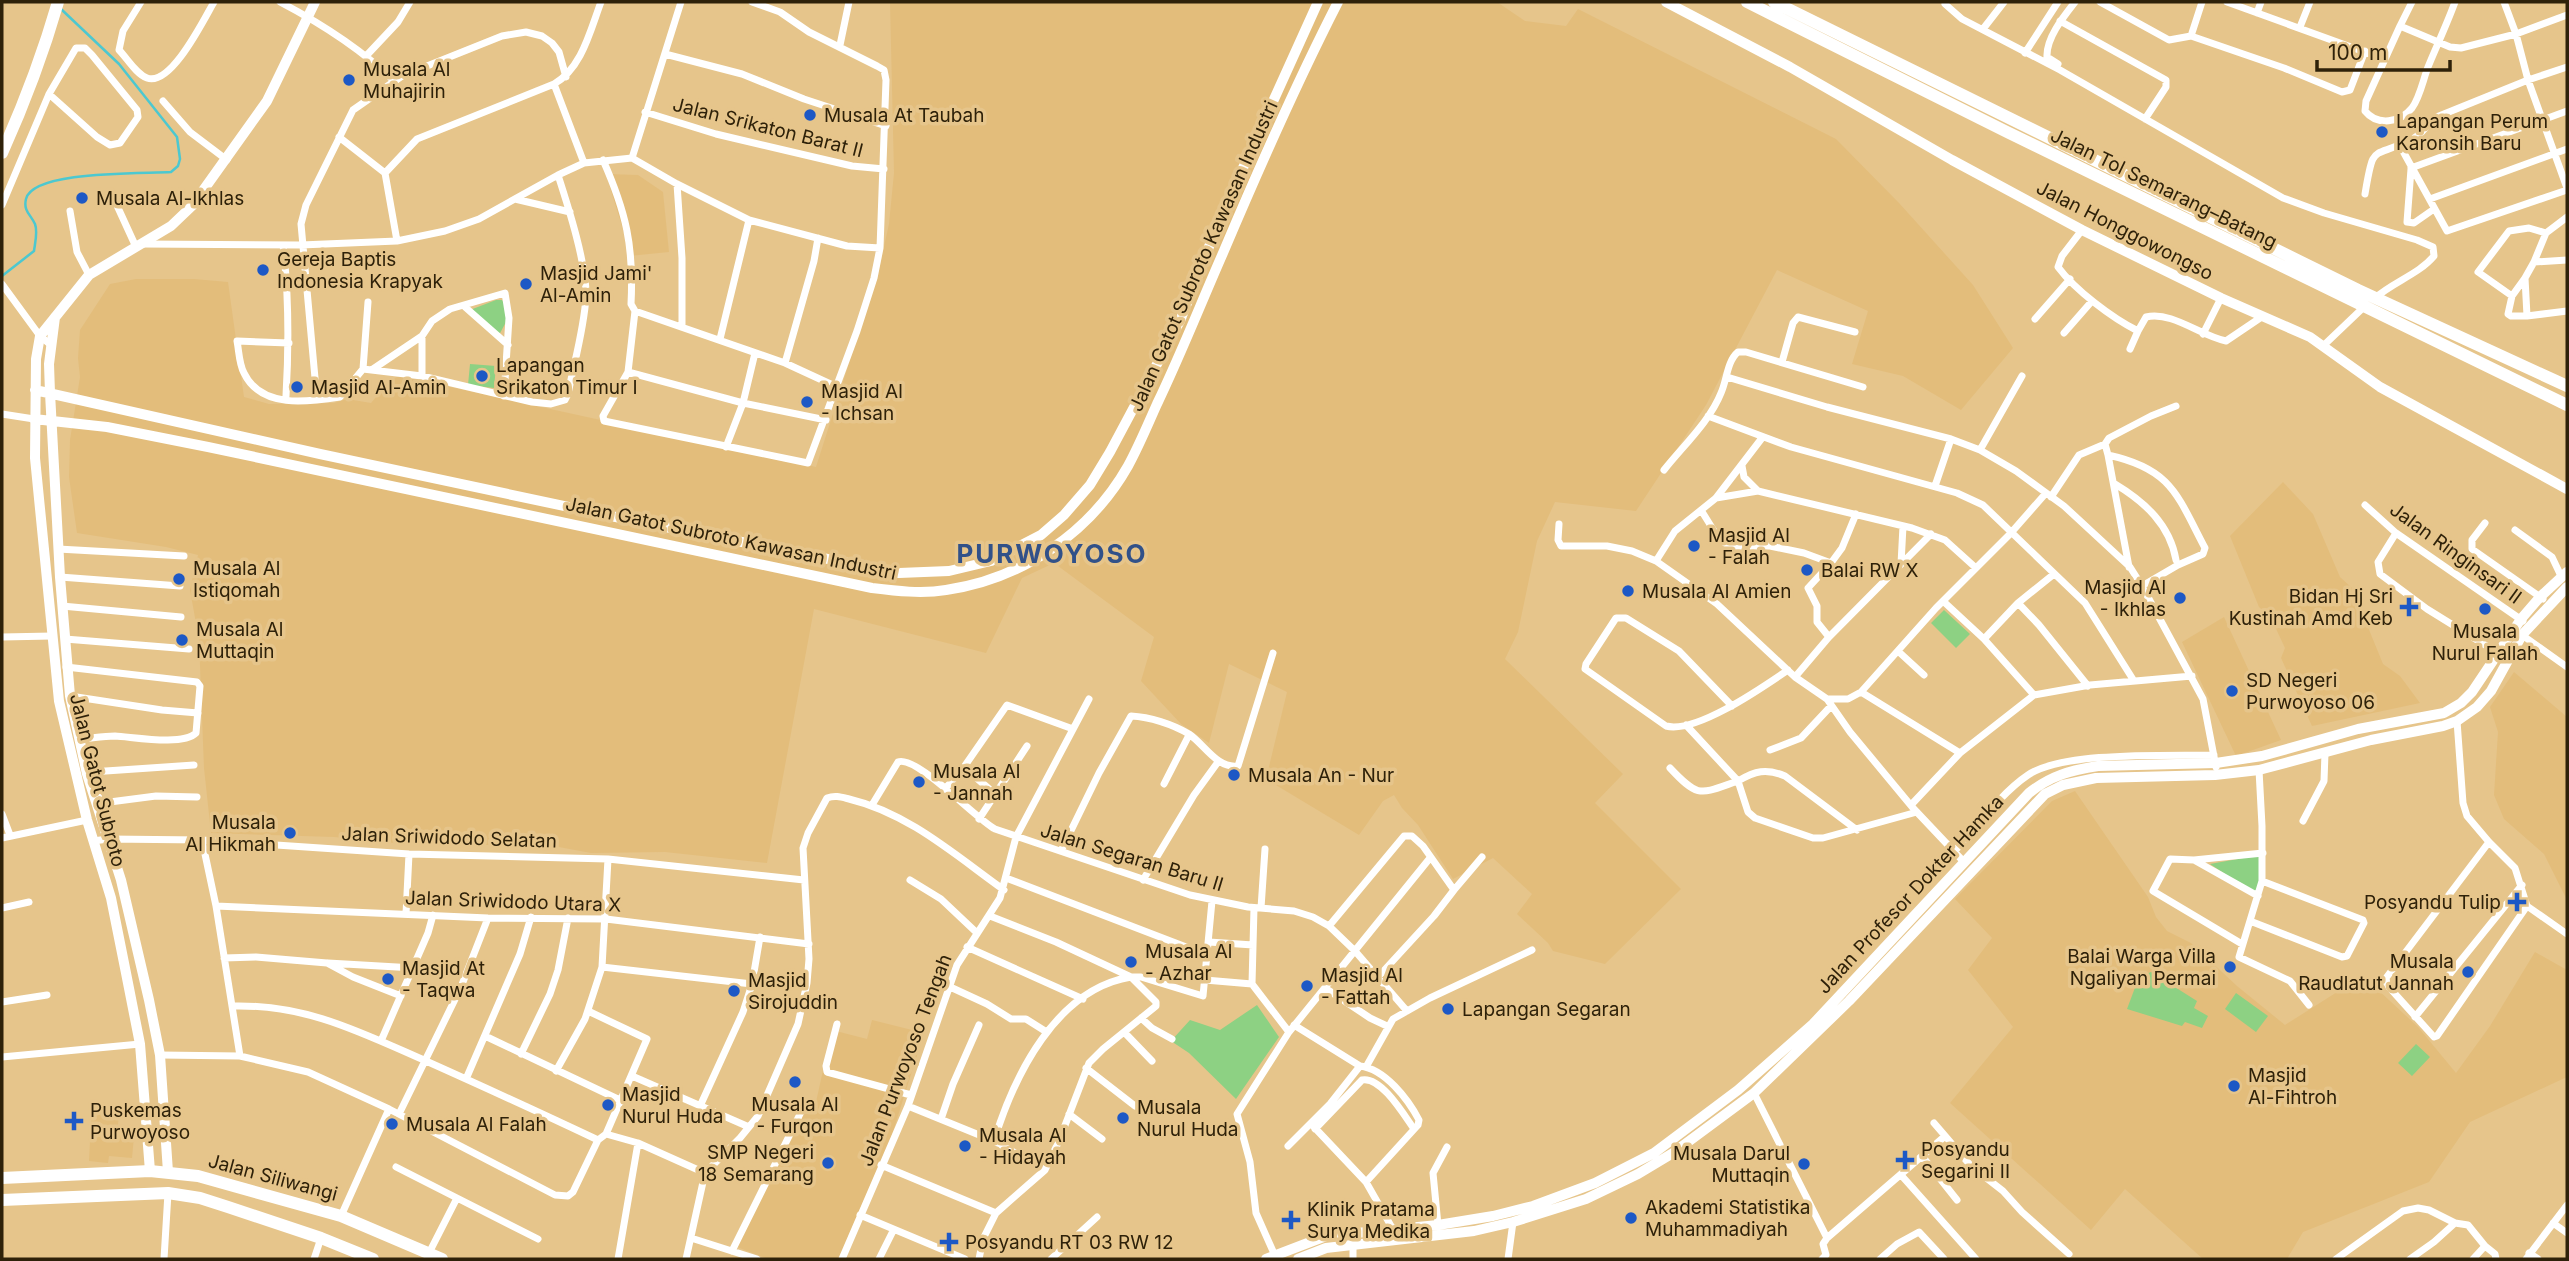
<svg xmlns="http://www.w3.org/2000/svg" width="2569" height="1261" font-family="Inter,sans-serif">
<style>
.built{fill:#e3bd7b}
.green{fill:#8dd183}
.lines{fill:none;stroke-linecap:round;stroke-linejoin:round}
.stream{stroke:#4cc8d0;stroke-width:2.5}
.street{stroke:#fff;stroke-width:7}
.secondary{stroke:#fff;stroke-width:10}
.primary{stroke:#fff;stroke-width:10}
.highway{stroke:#fff;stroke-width:12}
.poi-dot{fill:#1d58c5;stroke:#e6c58b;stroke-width:2.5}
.labels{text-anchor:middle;stroke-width:7;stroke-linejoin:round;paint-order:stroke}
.poi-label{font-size:19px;fill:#2e2109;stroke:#e6c58b;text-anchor:start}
.street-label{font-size:19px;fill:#2e2109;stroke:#e6c58b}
.district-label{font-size:26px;font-weight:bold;letter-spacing:2px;fill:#315189;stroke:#e6c58b}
</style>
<rect width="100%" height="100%" fill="#e6c58b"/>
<path class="built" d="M890,2H1497L1525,21L1566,26L1578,9L1836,139L1899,203L1973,285L2013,348L1961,410L1903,376L1852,364L1868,311L1777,270L1706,405L1636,511L1555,502L1537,541L1518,632L1505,659L1623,774L1595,803L1681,889L1605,964L1553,951L1548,943L1517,914L1532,894L1493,858L1453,879L1418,825L1402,808L1394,795L1383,801L1359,835L1266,779L1287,692L1229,664L1209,743L1181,724L1141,681L1154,637L1054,563L1022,578L986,653L814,609L767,863L665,852L591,853L548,845H416L334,837L211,833L204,768L199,640L190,590L198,555L166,547L77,533L69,477L70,440L80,377L78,358L80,330L110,284L136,279H194L228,282L244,397L269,404L334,403L347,399L371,403L376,397V385L400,376L816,467L879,269L889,224L894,173Z
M606,174L638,175L663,192L669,252L629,256L625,236Z
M2283,482L2313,514L2340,577L2352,588L2383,664L2400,676L2420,703L2312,726L2281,658L2285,648L2271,618L2259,607L2230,536Z
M2224,617L2281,740L2236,756L2182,642Z
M2514,672L2567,717V900L2544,854L2504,819L2494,795L2498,732L2490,707Z
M2075,791L2148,897L2156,917L2167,931L2191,943L2237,986L2285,1025L2345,987L2361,974L2418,1027L2456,1073L2490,1026L2535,952L2567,970V1077L2470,1122L2429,1182L2303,1232L2287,1259H2203L2125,1189L2091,1230L1950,1103L2013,1027L1968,970L1992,938L1955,899L2052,801Z
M872,1020L924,1033L891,1138L838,1259H768L737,1247L803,1108L814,1111L832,1030L867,1039Z
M92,1102L120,1104L118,1125L135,1126L132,1158L109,1156L108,1163L89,1161Z"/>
<path class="green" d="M496,300H502L506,305V322L499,335L470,310Z
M470,364L496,366L494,388L468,385Z
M1944,610L1970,634L1956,648L1931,623Z
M2260,855L2259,881L2255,894L2210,864Z
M2151,972L2197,1001L2194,1008L2208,1016L2202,1028L2185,1022L2182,1026L2127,1009L2139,977Z
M2236,993L2268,1016L2256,1032L2225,1009Z
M1257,1005L1279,1037L1236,1099L1189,1053L1171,1041L1190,1020L1220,1030Z
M2416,1044L2430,1057L2412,1076L2398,1063Z"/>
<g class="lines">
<path class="stream" d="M2,276L34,251C35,243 38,232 35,224C31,215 23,211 26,199C33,170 144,174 171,172L178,166L180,159L177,137L119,64L61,9"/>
<path class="street" d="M141,2L123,31L119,50C127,58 136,74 147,78C171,87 204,19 214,2
M280,2C322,24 360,48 394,81
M2100,2L2169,40L2191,36
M2202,2L2191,36L2284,68L2342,92L2350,90L2365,51
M2227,2L2384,59
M2455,2C2447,24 2437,45 2428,67C2423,80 2420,97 2412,108C2400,123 2377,126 2365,111L2366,101L2400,26L2450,47L2461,48L2516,34L2567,15
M2504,2L2516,34L2528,80L2567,188
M1945,4L1962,19L2060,70L2283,198L2324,213L2417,240L2433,247L2434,256C2419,274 2393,282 2375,298
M2257,13L2261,2
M2060,21L2166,80V87L2145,119
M2400,26L2412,2
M2300,27L2310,2
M1983,29L2004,2
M840,45L849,2
M2025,53L2058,2
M665,54L742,74L804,99L886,126
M367,55L398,22L410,2
M2058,64L2047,57C2046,38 2064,16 2075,2
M554,84L584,163
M163,101L190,132L227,160
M645,112L716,134L852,166L884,169
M339,137L385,173L397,241
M2399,144L2447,231L2567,190
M632,158L681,2
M603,160C626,212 634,246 631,304L635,311L628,372L603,416L604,421L808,463L857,331L874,278L880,248L886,80L884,70L877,66L809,32L780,12L752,2
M2411,168L2567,111
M2411,169L2407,222L2414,223L2434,209
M385,173L417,139L554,84C582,68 590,31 601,2
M677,184L682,258V327
M2365,194C2374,139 2372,161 2414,138C2425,132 2427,122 2439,116L2528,80L2567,67
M114,199L136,247
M515,199L570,212
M2430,199L2567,149
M2,205L49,94L76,48H85L92,55L137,110L138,117L120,143L110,145L97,137L49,94
M70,211L77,252L89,275
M2082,230L2062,256L2058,267C2075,290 2112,318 2138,331L2146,317C2173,311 2200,336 2226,341L2263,316
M142,244L301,245L397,241L445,231L479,219L558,175L584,163L632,158L677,184L749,220L847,246L880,248
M283,245C289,296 289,345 286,396
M2534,262L2546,233L2567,217
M2525,278L2534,262L2567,260
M2,284L40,336L51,345
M2512,296L2478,272L2509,231L2529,228L2546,233
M465,307L508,345
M635,311L785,363L837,387
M2527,316H2511L2508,314L2512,296L2525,278L2527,316L2567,311
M2035,319L2070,279
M2064,333L2092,301
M2203,334L2221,298
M422,336V376
M720,339L749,220
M289,343L237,341C239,351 239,364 244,373C261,409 308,402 340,397L363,369L368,302
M2323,346L2366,305
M2130,349L2138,331
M1782,362L1793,323L1798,317L1855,332
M785,363L814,261L818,238
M363,369L422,376L532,402L551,404L565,400L568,394C574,363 584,329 586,297C587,265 568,206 558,175
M373,369L422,336L432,321L450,309L505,293L509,318L504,396
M628,372L743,403L826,420
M1727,377L1827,407L1951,439L1980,450L2016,471L2064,506L2130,567L2142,586L2203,699L2216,767
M317,400L301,224L306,205L353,110L402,76L502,36L526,32L542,36L552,43L559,52L566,77
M2,414L34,419
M1708,416L1791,447L1957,493L1983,505L2085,603L2134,681
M726,447L743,403L755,353
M1980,450L2022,376
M2108,455L2105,444L2109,438L2151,416L2176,406
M1742,466L1744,477L1758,491
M1664,470C1683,446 1710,421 1721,393C1727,380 1727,361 1738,352H1746L1863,387
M2115,484C2145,502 2170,525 2176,560
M1935,486L1951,439
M2051,497L2079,455L2105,444
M1716,498L1758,491L1912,528L1945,540L1976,568
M2365,505L2396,533L2523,621
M1701,510L1719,539L1729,546H1770L1804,553L1831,563L1842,548L1856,514
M2485,523L2472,540V549L2543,599
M1559,524L1558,540L1561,546H1607L1632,551L1656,561L1717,604L1795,677L1827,699L1850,732L1913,808L1964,862
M2515,530L2552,557L2561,576
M2396,533L2378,562L2380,574L2427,609L2498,653
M58,549L184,556
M1656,561L1675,531L1716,498L1762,438
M1901,564L1903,526
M2129,567L2108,455C2172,469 2177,495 2205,548L2203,554L2178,565L2142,586
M60,577L180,586
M1943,601L1984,639L2034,695
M2018,603L2039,625L2088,686
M62,606L181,617
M2522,635L2567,667
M2,637L52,636
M1829,637L1817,622V606L1808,588L1831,563
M65,639L189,649
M1984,639L2018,603L2054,574
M1899,652L1924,675
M66,667L197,682L200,686L196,733C183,746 134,737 115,736C104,736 93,738 82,739L80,732
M1795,677L1829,637L1931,534
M1861,692L1960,753
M70,696L162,710L198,713
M1827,699H1848L1861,692L1936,608L2010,534L2046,493
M1732,706L1679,651L1626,618H1616L1586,664L1585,669L1666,726C1696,734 1763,687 1788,670
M2457,721L2463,803L2467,816L2489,842L2515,868L2527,906L2567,934
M1686,725L1738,781C1755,771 1766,768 1785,776L1857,830
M1770,750L1801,738L1831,706
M89,766L91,772L194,765
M964,767L996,795
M1670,768C1699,799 1700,794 1738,781L1748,812L1755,818L1813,838H1823L1917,812
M2259,770L2262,826V881L2239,957L2290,981L2309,1005
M1164,784L1189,735
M945,789L964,767L1007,705L1073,729
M98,796L102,803L156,796L197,797
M872,805L898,762C915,754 975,818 995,829L1190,895L1248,907L1294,911L1313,917L1329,926L1355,951L1407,1011
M1911,805L1960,753L2034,695L2090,685L2192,676
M2,814L10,835
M979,819L1027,746
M2303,821L2324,781L2325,753
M2,838L87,820
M202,840L216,906L240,1056
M93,841L108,839L202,840L409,854L608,859L804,880
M2489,842L2386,978L2387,985L2434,1037L2437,1036L2527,906
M1061,851L1099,773L1131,716C1150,717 1172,724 1189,734C1204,744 1217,769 1238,766L1273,653
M1954,852C1976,828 2001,793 2028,775C2063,751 2170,756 2214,755
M2194,860L2263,853
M1006,878L1207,955
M910,880L941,899L977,933
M1143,880L1194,795L1218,762
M1454,890L1482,857
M216,906L488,918L606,919L809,944
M2,908L29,902
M1254,908L1252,984L1289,1032
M1261,908L1265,849
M406,914L409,854
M990,916L1056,942L1131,977H1141L1203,996L1212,901
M2250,921L2342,957L2347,956L2364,923L2363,920L2262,881
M1329,926L1404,836H1412L1423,846L1454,890L1434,916L1378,977
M1209,942L1253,945
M2242,944L2153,891L2170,859L2194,860L2258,896
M967,947L1083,999
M224,958L256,957L327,963L353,977L401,996
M328,963L414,968
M602,967L752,984
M1205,980L1252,984
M948,986L987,1004L1011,1019H1026L1045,1031
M1325,988L1370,1018L1387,1026
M2,1002L47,995
M232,1006C306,1004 360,1032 426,1061C484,1087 541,1113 598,1140
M588,1011L647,1039L606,1134
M2415,1017L2522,885
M1141,1018L1152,1028L1172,1039
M837,1024L826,1066L827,1072L911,1095
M1294,1025L1360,1066C1385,1069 1408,1099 1419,1120L1418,1125L1366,1182L1395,1233
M1124,1032L1152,1061
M485,1036L622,1101
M381,1041L428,933L433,915
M521,1054L550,994L558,970L568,918
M160,1055L240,1056L308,1072L389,1109L555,1195L568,1196L573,1192L598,1140L606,1134L638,1143L705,1173
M2,1057L140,1044
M1366,1067L1393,1019L1430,998L1532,950
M1086,1068L1135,1106
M556,1071L585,1019L602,967L608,859
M632,1076L749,1127
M466,1079L520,954L531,917
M1754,1093L1827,1238
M701,1104L743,1012L752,984L760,937
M908,1106L994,1141L1045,1170
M399,1114L461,987L488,918
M1069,1114L1102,1139
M941,1119L953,1084L979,1025
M1934,1123L1971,1166L2003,1191L2022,1212L2069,1254
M1314,1127L1366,1182
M1315,1129L1362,1080C1381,1076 1404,1115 1414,1129
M994,1141C1014,1076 1056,989 1131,977
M1288,1146L1330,1104L1360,1066
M1922,1156L1957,1200
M881,1165L996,1213
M396,1167L457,1198L429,1253
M705,1173L740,1138L758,1116L798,1024L807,983L809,959L803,848L808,833L827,798C835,795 841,797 849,799C908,813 955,855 1004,890
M1901,1175L1976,1259
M457,1198L538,1239
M860,1215L965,1259
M341,1216L389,1109
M2553,1223L2567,1233
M1438,1225L1433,1173L1447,1147
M691,1238L757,1259
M1353,1242V1259
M2485,1246L2495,1254L2496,1259
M732,1251L802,1110
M2529,1253L2538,1259
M1276,1258L1256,1213L1250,1162L1237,1114L1289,1032L1430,858
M164,1259L168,1193
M314,1259L321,1238
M618,1259L638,1143
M686,1259L705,1173
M842,1259L908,1106L957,965L1000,898L1016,837L1089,699
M879,1259L893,1231
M979,1259L983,1239L996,1213L1045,1170L1059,1141L1089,1063L1103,1049L1156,1006V1002L1131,977
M1051,1259L1097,1217
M1508,1259L1513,1222
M1822,1259L1826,1255L1823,1244L1827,1238L1944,1137
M1880,1259L1897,1244L1919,1232L1944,1259
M2336,1259L2403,1211L2418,1208L2429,1210L2455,1223L2468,1225L2485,1246L2473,1259
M2410,1259L2434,1242L2455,1223
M2526,1259L2567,1205"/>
<path class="secondary" d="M1666,2L1790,67L1952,160L2082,230L2221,298L2310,337L2380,387L2567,489
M55,317L49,364L50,393L60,577L70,696L87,774L121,880L149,1000L160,1055L168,1172
M35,390L320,454L630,520L899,573L949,571L991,561L1041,535L1064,515L1090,485L1110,452L1180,321L1219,221L1318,2
M34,419L107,427L208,447L872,588C896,591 922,594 946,590C1022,579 1090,533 1128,466C1139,446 1148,424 1157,404C1181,354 1201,303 1223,253C1259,168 1296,84 1338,2
M150,1171L140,1044L126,973L111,898L87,820L59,701L35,458L36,359L40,336L89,275L171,226L192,206L267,101L315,2"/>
<path class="primary" d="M1266,1259L1326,1236L1438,1225L1493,1216L1533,1206L1595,1183L1654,1153L1738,1090L1813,1024L2029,793C2050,776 2071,770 2098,766L2216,763L2262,756L2358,729L2444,713L2461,703L2472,692L2521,619L2540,597L2567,572
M1298,1259L1326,1248L1474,1231L1513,1222L1586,1199L1638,1174L1673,1153L1754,1093L1849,1001L2045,794L2063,785L2096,778L2215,775L2259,770L2371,740L2443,726L2457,721L2477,707L2491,691L2522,635L2567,587"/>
<path class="highway" d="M1747,2L2007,132L2567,405
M1774,2L2358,290L2567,386
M2,153C24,104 43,54 58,2
M2,1178L150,1171L198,1176L341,1216L442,1259
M2,1200L168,1193L200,1198L228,1207L321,1238L373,1259"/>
</g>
<g class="poi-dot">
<circle cx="349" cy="80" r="7"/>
<circle cx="810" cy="115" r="7"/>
<circle cx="2382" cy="132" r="7"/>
<circle cx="82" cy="198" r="7"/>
<circle cx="263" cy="270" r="7"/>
<circle cx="526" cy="284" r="7"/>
<circle cx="482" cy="376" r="7"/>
<circle cx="297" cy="387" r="7"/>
<circle cx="807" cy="402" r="7"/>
<circle cx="1694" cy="546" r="7"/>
<circle cx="1807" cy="570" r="7"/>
<circle cx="179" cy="579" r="7"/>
<circle cx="1628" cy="591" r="7"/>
<circle cx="2180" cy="598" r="7"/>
<path d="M2405.5 596.5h7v7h7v7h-7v7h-7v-7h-7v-7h7z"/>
<circle cx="2485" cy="609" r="7"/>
<circle cx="182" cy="640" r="7"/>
<circle cx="2232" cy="691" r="7"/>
<circle cx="1234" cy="775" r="7"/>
<circle cx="919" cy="782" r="7"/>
<circle cx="290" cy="833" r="7"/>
<path d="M2513.5 891.5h7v7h7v7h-7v7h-7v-7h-7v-7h7z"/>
<circle cx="1131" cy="962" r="7"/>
<circle cx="2230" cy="967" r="7"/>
<circle cx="2468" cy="972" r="7"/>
<circle cx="388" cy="979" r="7"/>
<circle cx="1307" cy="986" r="7"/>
<circle cx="734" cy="991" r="7"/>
<circle cx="1448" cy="1009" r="7"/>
<circle cx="795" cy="1082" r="7"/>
<circle cx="2234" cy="1086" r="7"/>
<circle cx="608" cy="1105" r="7"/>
<circle cx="1123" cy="1118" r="7"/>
<path d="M70.5 1110.5h7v7h7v7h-7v7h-7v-7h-7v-7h7z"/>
<circle cx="392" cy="1124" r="7"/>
<circle cx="965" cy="1146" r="7"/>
<path d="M1901.5 1149.5h7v7h7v7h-7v7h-7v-7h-7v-7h7z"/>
<circle cx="828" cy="1163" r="7"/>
<circle cx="1804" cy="1164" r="7"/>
<circle cx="1631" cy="1218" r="7"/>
<path d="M1287.5 1209.5h7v7h7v7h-7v7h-7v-7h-7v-7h7z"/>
<path d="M945.5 1231.5h7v7h7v7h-7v7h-7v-7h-7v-7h7z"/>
</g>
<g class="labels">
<g class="poi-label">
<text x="363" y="76">Musala Al<tspan x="363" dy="22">Muhajirin</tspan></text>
<text x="824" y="122">Musala At Taubah</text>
<text x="2396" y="128">Lapangan Perum<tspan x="2396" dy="22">Karonsih Baru</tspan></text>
<text x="96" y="205">Musala Al-Ikhlas</text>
<text x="277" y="266">Gereja Baptis<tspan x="277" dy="22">Indonesia Krapyak</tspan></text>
<text x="540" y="280">Masjid Jami'<tspan x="540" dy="22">Al-Amin</tspan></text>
<text x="496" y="372">Lapangan<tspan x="496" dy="22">Srikaton Timur I</tspan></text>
<text x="311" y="394">Masjid Al-Amin</text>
<text x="821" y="398">Masjid Al<tspan x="821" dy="22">- Ichsan</tspan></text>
<text x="1708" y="542">Masjid Al<tspan x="1708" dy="22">- Falah</tspan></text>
<text x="193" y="575">Musala Al<tspan x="193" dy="22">Istiqomah</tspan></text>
<text x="1821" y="577">Balai RW X</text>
<text x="2166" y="594" text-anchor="end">Masjid Al<tspan x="2166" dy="22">- Ikhlas</tspan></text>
<text x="1642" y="598">Musala Al Amien</text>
<text x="2393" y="603" text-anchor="end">Bidan Hj Sri<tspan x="2393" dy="22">Kustinah Amd Keb</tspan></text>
<text x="196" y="636">Musala Al<tspan x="196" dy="22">Muttaqin</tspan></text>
<text x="2485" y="638" text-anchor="middle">Musala<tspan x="2485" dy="22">Nurul Fallah</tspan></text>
<text x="2246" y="687">SD Negeri<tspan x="2246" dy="22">Purwoyoso 06</tspan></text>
<text x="933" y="778">Musala Al<tspan x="933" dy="22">- Jannah</tspan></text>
<text x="1248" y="782">Musala An - Nur</text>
<text x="276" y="829" text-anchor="end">Musala<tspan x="276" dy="22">Al Hikmah</tspan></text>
<text x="2501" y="909" text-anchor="end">Posyandu Tulip</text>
<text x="1145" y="958">Musala Al<tspan x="1145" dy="22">- Azhar</tspan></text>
<text x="2216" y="963" text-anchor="end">Balai Warga Villa<tspan x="2216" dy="22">Ngaliyan Permai</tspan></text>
<text x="2454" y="968" text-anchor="end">Musala<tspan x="2454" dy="22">Raudlatut Jannah</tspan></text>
<text x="402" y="975">Masjid At<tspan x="402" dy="22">- Taqwa</tspan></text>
<text x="1321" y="982">Masjid Al<tspan x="1321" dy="22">- Fattah</tspan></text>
<text x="748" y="987">Masjid<tspan x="748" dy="22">Sirojuddin</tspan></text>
<text x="1462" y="1016">Lapangan Segaran</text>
<text x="2248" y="1082">Masjid<tspan x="2248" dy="22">Al-Fihtroh</tspan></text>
<text x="622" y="1101">Masjid<tspan x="622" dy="22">Nurul Huda</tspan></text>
<text x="795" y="1111" text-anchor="middle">Musala Al<tspan x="795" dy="22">- Furqon</tspan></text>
<text x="1137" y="1114">Musala<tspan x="1137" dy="22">Nurul Huda</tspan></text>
<text x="90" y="1117">Puskemas<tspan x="90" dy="22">Purwoyoso</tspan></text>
<text x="406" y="1131">Musala Al Falah</text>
<text x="979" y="1142">Musala Al<tspan x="979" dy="22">- Hidayah</tspan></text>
<text x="1921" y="1156">Posyandu<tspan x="1921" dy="22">Segarini II</tspan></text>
<text x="814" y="1159" text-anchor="end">SMP Negeri<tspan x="814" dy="22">18 Semarang</tspan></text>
<text x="1790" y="1160" text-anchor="end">Musala Darul<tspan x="1790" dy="22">Muttaqin</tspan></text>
<text x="1645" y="1214">Akademi Statistika<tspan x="1645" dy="22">Muhammadiyah</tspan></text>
<text x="1307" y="1216">Klinik Pratama<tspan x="1307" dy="22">Surya Medika</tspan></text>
<text x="965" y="1249">Posyandu RT 03 RW 12</text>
</g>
<g class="street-label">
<text transform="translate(768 127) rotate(14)" y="7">Jalan Srikaton Barat II</text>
<text transform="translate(2164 188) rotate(26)" y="7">Jalan Tol Semarang–Batang</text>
<text transform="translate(2125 230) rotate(27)" y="7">Jalan Honggowongso</text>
<text transform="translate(1203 256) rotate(-66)" y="7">Jalan Gatot Subroto Kawasan Industri</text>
<text transform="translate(731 538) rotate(12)" y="7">Jalan Gatot Subroto Kawasan Industri</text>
<text transform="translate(2456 553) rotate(36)" y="7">Jalan Ringinsari II</text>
<text transform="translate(98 780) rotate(76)" y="7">Jalan Gatot Subroto</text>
<text transform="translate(449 837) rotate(2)" y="7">Jalan Sriwidodo Selatan</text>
<text transform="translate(1132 857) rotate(17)" y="7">Jalan Segaran Baru II</text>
<text transform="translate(1910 894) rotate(-47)" y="7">Jalan Profesor Dokter Hamka</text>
<text transform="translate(513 901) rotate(2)" y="7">Jalan Sriwidodo Utara X</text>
<text transform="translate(905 1060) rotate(-69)" y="7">Jalan Purwoyoso Tengah</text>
<text transform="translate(273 1177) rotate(15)" y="7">Jalan Siliwangi</text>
</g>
<g class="district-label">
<text x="1052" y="563">PURWOYOSO</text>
</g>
</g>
<rect width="2569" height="1261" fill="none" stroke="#2e2109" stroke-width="7"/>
<path d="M2317 60v10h133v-10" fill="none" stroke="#2e2109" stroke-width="3.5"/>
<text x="2328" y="60" font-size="21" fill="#2e2109" stroke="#e6c58b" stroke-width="5" paint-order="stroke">100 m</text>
</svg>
